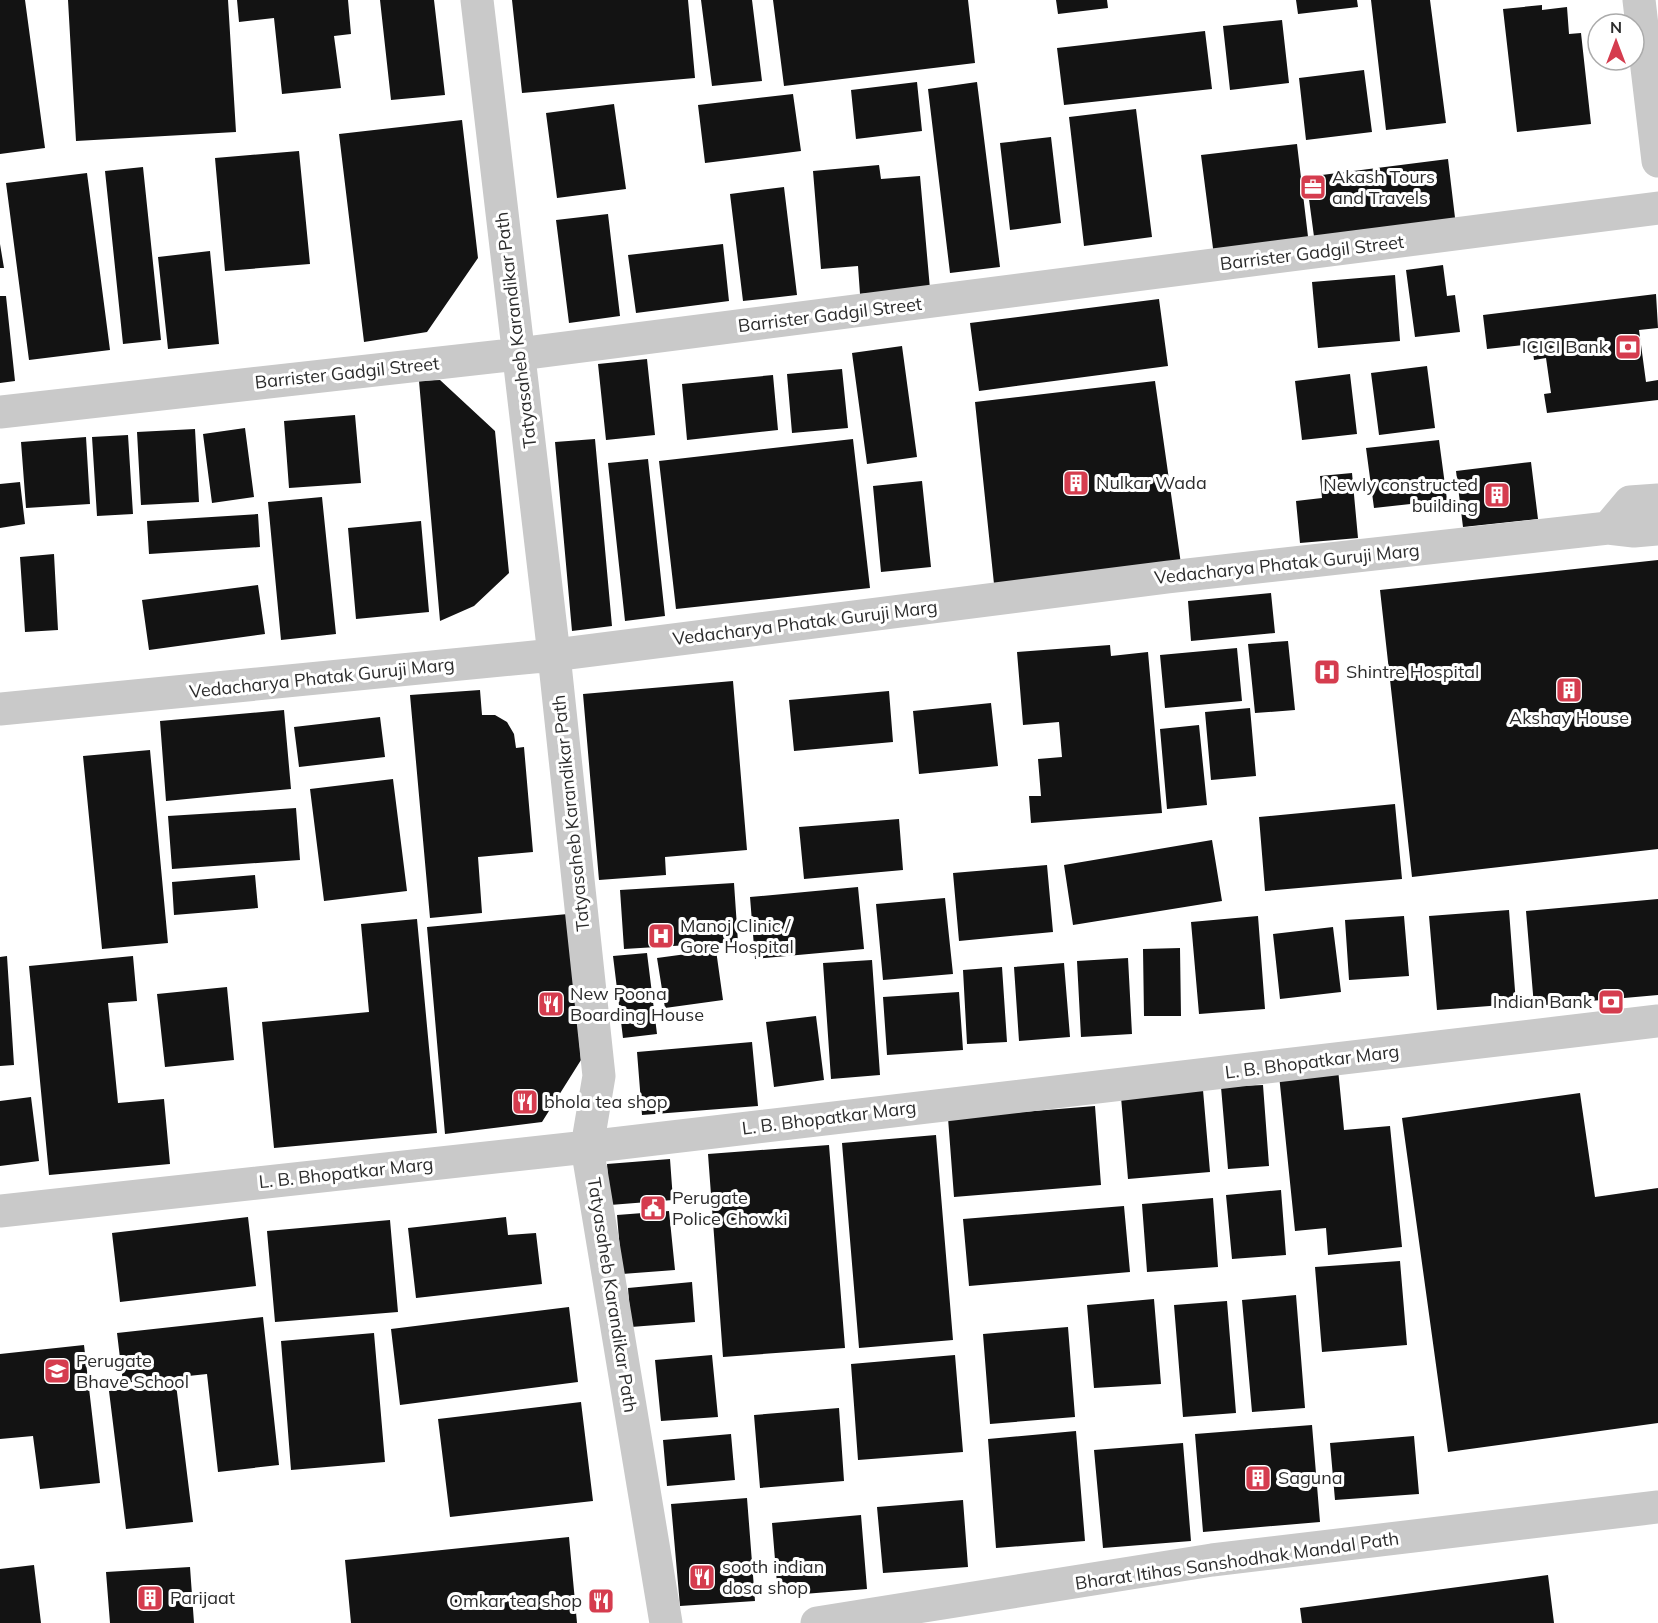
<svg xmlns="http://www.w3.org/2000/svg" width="1658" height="1623" font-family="Mulish,sans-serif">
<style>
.building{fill:#131313}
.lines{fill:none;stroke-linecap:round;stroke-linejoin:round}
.minor{stroke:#c9c9c9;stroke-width:33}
.labels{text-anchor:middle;stroke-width:6;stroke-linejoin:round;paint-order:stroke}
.poi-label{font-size:18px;fill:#2c2c2c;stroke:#fff;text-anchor:start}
.street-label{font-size:18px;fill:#2c2c2c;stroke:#fff}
</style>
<rect width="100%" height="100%" fill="#fff"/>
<path class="building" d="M0,0H25L45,148L0,154Z
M68,0H228L236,132L76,141Z
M237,0H348L351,34L334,36L341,88L282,94L274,18L239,22Z
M380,0H434L445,95L391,100Z
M512,0H688L695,78L522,93Z
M701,0H752L762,81L712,86Z
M773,0H968L975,63L784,86Z
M1056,0H1107L1108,8L1058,14Z
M1296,0H1357L1358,7L1298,14Z
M1371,0H1430L1446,123L1386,130Z
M1542,5V10L1567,7L1569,34L1581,33L1591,124L1517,132L1503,9Z
M1282,20L1289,83L1230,90L1223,26Z
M1205,31L1212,89L1064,105L1057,48Z
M1364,70L1372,132L1306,140L1299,78Z
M917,82L922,131L856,139L851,90Z
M977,82L1000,267L950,273L928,89Z
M793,94L801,151L705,163L698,105Z
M614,104L626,189L557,198L546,113Z
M1136,109L1152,237L1084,246L1069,117Z
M462,120L478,258L427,332L364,342L339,134Z
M1051,137L1061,223L1010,230L1000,143Z
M1297,144L1309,245L1214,256L1201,155Z
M299,151L310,264L225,271L215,158Z
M1448,159L1456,226L1315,244L1306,177Z
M879,165L881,179L920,176L930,289L860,294L858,266L821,269L813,171Z
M143,167L161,340L123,344L105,171Z
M87,173L110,350L29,360L6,183Z
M784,187L797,295L743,301L730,194Z
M608,214L620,316L569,323L556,220Z
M0,244L4,268H0Z
M723,244L729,301L636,313L628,255Z
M210,251L219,344L168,349L158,257Z
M1443,265L1447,296L1455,295L1460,332L1415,337L1406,270Z
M1395,275L1400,341L1318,348L1312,282Z
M1656,294L1658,328L1639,330L1646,382L1658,380V400L1547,413L1544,394L1551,393L1546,358L1534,360L1532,344L1487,349L1483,315Z
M0,296H6L15,381L0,383Z
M1159,299L1168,366L979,391L970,323Z
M902,346L917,457L867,464L852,353Z
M647,359L655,435L606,440L598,364Z
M1427,366L1435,428L1379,435L1371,373Z
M842,369L848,428L792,433L787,374Z
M1350,374L1357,434L1302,440L1295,381Z
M773,375L778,430L687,440L682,384Z
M440,380L495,431L509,573L474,606L440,621L419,381Z
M1155,381L1181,564L994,584L975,402Z
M355,415L361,483L289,488L284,421Z
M245,428L254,497L212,503L203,434Z
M195,429L199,502L141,505L137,432Z
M128,435L133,514L97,516L92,437Z
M86,437L90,504L26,508L21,442Z
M595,439L612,626L572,631L555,442Z
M853,439L870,588L676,609L659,461Z
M1439,440L1447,500L1374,508L1366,448Z
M648,459L665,616L625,621L608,463Z
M1531,462L1538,519L1463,527L1456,471Z
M1352,473L1358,538L1300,543L1296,501L1322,498L1320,476Z
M922,481L931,567L881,572L873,486Z
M20,482L25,524L0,528V484Z
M322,497L336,634L281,640L268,502Z
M258,514L260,547L149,554L147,521Z
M421,521L429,612L356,619L348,528Z
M54,554L58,630L25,632L20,557Z
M1658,560V849L1412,877L1380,590Z
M258,585L265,634L149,650L142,600Z
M1271,593L1275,633L1191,641L1188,601Z
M1288,641L1295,710L1255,713L1248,644Z
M1110,645L1111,656L1148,652L1162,813L1031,823L1029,796H1041L1038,759L1062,757L1059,722L1023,725L1017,652Z
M1237,648L1242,701L1165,708L1160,655Z
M733,681L747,850L665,857L666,875L599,880L583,694Z
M480,690L482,715H495L507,722L514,734L516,748L524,747L533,852L478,857L482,913L430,918L410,695Z
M889,691L893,742L794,751L789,700Z
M991,703L998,766L919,774L913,711Z
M1250,708L1256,776L1211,780L1205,712Z
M284,710L291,789L166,801L160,721Z
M380,717L385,757L299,767L294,727Z
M1199,725L1207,805L1167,809L1160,729Z
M150,750L168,943L102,949L83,756Z
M393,779L407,891L324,901L310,789Z
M1395,804L1402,879L1265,891L1259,817Z
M296,808L300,860L172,869L168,816Z
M899,819L903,870L804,879L799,827Z
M1212,840L1222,901L1073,925L1064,865Z
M1047,865L1053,932L959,941L953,873Z
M255,875L258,908L174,915L172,882Z
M734,883L738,942L624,949L620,890Z
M858,887L864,949L755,959L750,897Z
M945,898L953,974L883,980L876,904Z
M1658,899V995L1534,1006L1526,911Z
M1509,910L1516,1004L1437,1010L1429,916Z
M568,914L581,1060L542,1122L445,1134L427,927Z
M1258,916L1265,1009L1199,1014L1191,922Z
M1404,916L1409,976L1349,980L1345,920Z
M417,919L437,1133L274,1148L262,1022L369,1012L361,924Z
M1333,927L1341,992L1280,999L1273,934Z
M1180,948L1181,1016H1144L1143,949Z
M716,950L723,1000L665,1008L657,958Z
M647,953L657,1034L623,1038L613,956Z
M7,956L14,1065L0,1066V957Z
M133,956L137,1001L108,1003L118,1103L164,1099L170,1164L49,1175L29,966Z
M1128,958L1132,1034L1081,1037L1077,961Z
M872,960L880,1075L831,1079L823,963Z
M1064,963L1070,1037L1019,1041L1014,967Z
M1002,967L1007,1042L967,1044L963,970Z
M227,987L234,1060L165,1067L157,994Z
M959,992L963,1050L887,1055L883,997Z
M816,1016L824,1080L774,1087L766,1022Z
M752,1042L758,1106L642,1115L637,1052Z
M1338,1069L1344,1130L1390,1126L1402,1247L1328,1255L1326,1228L1295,1231L1279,1075Z
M1263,1085L1269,1166L1228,1169L1221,1087Z
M1203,1090L1210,1172L1128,1179L1121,1097Z
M1580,1093L1595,1197L1658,1188V1423L1448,1452L1402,1118Z
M31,1097L39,1161L0,1166V1101Z
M1095,1106L1101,1185L954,1197L948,1118Z
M936,1135L953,1340L859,1348L842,1143Z
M829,1145L845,1348L723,1357L708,1154Z
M670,1159L673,1200L610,1205L607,1164Z
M1281,1190L1286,1255L1232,1259L1226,1195Z
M1213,1198L1218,1267L1147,1272L1142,1204Z
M1124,1206L1130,1272L969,1286L963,1219Z
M669,1211L675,1270L622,1274L617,1215Z
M248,1217L256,1286L120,1302L112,1233Z
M506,1217L508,1235L536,1233L542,1284L416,1298L408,1228Z
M390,1220L398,1312L275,1322L267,1231Z
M1400,1261L1407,1345L1322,1352L1315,1267Z
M692,1282L695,1322L631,1327L628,1288Z
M1296,1295L1305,1408L1252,1412L1242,1300Z
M1154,1299L1161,1384L1094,1388L1087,1305Z
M1227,1301L1236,1413L1183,1417L1174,1305Z
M569,1307L578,1382L400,1405L391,1329Z
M263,1317L279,1465L218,1472L207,1374L123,1383L117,1333Z
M1068,1327L1075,1417L990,1424L983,1334Z
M374,1333L385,1462L291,1470L281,1341Z
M84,1345L100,1483L40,1489L33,1436L0,1439V1354Z
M712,1355L718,1417L661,1421L655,1360Z
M955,1355L963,1452L858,1460L851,1364Z
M176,1384L193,1522L126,1529L109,1391Z
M581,1402L593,1501L450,1517L438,1419Z
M839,1408L844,1481L760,1488L754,1415Z
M1312,1425L1320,1522L1203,1532L1195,1434Z
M1076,1431L1085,1541L996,1548L988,1439Z
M731,1434L735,1480L667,1486L663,1440Z
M1414,1436L1419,1494L1335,1500L1330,1443Z
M1183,1443L1191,1541L1103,1548L1094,1450Z
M747,1498L755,1601L680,1606L671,1504Z
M963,1500L968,1567L883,1573L877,1507Z
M861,1515L867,1589L778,1596L772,1523Z
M569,1537L577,1623H351L345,1560Z
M34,1565L41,1623H0V1569Z
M190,1567L194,1623H110L106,1572Z
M1548,1575L1554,1623H1302L1300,1608Z"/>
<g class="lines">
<path class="minor" d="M477,0L554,655L599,1076L587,1147L666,1623
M1639,0L1658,161
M0,412L519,354L1658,208
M1608,528L1630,502L1658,500
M0,709L554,655L1168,577L1608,528L1634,531L1658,529
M0,1211L587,1147L1658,1021
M817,1623L1212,1560L1658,1507"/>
</g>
<defs>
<symbol id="office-square" viewBox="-11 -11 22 22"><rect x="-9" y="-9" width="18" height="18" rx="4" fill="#d53c4e" stroke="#fff"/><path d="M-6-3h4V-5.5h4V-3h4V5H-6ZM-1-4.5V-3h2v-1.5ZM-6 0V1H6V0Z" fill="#fff"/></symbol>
<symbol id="bank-square" viewBox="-11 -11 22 22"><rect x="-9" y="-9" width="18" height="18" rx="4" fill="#d53c4e" stroke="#fff"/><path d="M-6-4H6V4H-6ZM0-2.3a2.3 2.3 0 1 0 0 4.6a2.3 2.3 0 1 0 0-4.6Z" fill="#fff"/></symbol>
<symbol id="building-square" viewBox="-11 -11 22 22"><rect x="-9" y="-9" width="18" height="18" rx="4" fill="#d53c4e" stroke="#fff"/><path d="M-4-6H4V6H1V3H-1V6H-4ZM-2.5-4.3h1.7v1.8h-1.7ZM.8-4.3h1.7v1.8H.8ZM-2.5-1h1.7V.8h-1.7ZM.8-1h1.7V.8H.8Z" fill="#fff"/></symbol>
<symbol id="hospital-square" viewBox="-11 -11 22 22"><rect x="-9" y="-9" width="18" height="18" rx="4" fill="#d53c4e" stroke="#fff"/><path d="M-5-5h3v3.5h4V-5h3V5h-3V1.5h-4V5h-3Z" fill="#fff"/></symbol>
<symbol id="restaurant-square" viewBox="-11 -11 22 22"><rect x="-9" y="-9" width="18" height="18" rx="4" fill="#d53c4e" stroke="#fff"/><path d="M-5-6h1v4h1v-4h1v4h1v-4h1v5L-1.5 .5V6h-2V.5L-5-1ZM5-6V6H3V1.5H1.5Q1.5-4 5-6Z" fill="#fff"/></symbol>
<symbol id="civic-square" viewBox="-11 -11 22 22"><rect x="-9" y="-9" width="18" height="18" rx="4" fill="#d53c4e" stroke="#fff"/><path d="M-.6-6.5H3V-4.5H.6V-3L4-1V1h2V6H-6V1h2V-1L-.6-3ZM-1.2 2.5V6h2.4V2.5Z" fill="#fff"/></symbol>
<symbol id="school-square" viewBox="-11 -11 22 22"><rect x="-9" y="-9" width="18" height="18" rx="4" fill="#d53c4e" stroke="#fff"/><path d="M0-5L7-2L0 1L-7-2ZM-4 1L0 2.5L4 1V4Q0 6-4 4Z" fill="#fff"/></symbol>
</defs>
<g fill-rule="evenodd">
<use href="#office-square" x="1298" y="172" width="30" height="30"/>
<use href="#bank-square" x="1613" y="332" width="30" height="30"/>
<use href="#building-square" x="1061" y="468" width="30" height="30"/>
<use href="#building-square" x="1482" y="480" width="30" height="30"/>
<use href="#hospital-square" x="1312" y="657" width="30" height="30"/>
<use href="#building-square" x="1554" y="675" width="30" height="30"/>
<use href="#hospital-square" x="646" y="921" width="30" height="30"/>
<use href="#bank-square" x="1596" y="987" width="30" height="30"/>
<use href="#restaurant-square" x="536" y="989" width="30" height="30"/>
<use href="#restaurant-square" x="510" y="1087" width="30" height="30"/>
<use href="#civic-square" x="638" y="1193" width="30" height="30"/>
<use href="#school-square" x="42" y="1356" width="30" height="30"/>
<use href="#building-square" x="1243" y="1463" width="30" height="30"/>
<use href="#restaurant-square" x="687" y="1562" width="30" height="30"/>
<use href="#building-square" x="135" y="1583" width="30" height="30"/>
<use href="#restaurant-square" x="586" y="1586" width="30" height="30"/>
</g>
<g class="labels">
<g class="poi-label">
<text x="1332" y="183">Akash Tours<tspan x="1332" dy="21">and Travels</tspan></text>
<text x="1608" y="353" text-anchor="end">ICICI Bank</text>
<text x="1096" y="489">Nulkar Wada</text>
<text x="1478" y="491" text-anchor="end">Newly constructed<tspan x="1478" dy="21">building</tspan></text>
<text x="1346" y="678">Shintre Hospital</text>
<text x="1569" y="724" text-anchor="middle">Akshay House</text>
<text x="680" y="932">Manoj Clinic /<tspan x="680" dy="21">Gore Hospital</tspan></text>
<text x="570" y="1000">New Poona<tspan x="570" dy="21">Boarding House</tspan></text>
<text x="1592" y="1008" text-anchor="end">Indian Bank</text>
<text x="544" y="1108">bhola tea shop</text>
<text x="672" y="1204">Perugate<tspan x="672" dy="21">Police Chowki</tspan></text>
<text x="76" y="1367">Perugate<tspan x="76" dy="21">Bhave School</tspan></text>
<text x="1278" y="1484">Saguna</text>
<text x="722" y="1573">sooth indian<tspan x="722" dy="21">dosa shop</tspan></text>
<text x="170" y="1604">Parijaat</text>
<text x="582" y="1607" text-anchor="end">Omkar tea shop</text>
</g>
<g class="street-label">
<text transform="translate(1312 253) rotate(-7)" y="6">Barrister Gadgil Street</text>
<text transform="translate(830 315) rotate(-7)" y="6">Barrister Gadgil Street</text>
<text transform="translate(516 330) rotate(-97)" y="6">Tatyasaheb Karandikar Path</text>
<text transform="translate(347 373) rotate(-6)" y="6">Barrister Gadgil Street</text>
<text transform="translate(1287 564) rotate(-6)" y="6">Vedacharya Phatak Guruji Marg</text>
<text transform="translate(805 623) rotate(-7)" y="6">Vedacharya Phatak Guruji Marg</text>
<text transform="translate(322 678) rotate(-6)" y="6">Vedacharya Phatak Guruji Marg</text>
<text transform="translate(571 813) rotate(-96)" y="6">Tatyasaheb Karandikar Path</text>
<text transform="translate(1312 1062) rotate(-7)" y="6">L. B. Bhopatkar Marg</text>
<text transform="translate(829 1118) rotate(-7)" y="6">L. B. Bhopatkar Marg</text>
<text transform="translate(346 1173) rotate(-6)" y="6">L. B. Bhopatkar Marg</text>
<text transform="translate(612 1295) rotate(81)" y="6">Tatyasaheb Karandikar Path</text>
<text transform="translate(1237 1561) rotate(-8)" y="6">Bharat Itihas Sanshodhak Mandal Path</text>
</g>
</g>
<g transform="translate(1616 42)"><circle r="28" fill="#ffffff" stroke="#ababab" stroke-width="1.5"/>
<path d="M0-4.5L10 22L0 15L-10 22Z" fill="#d53c4e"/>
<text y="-9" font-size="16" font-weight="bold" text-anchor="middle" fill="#2c2c2c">N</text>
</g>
</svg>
